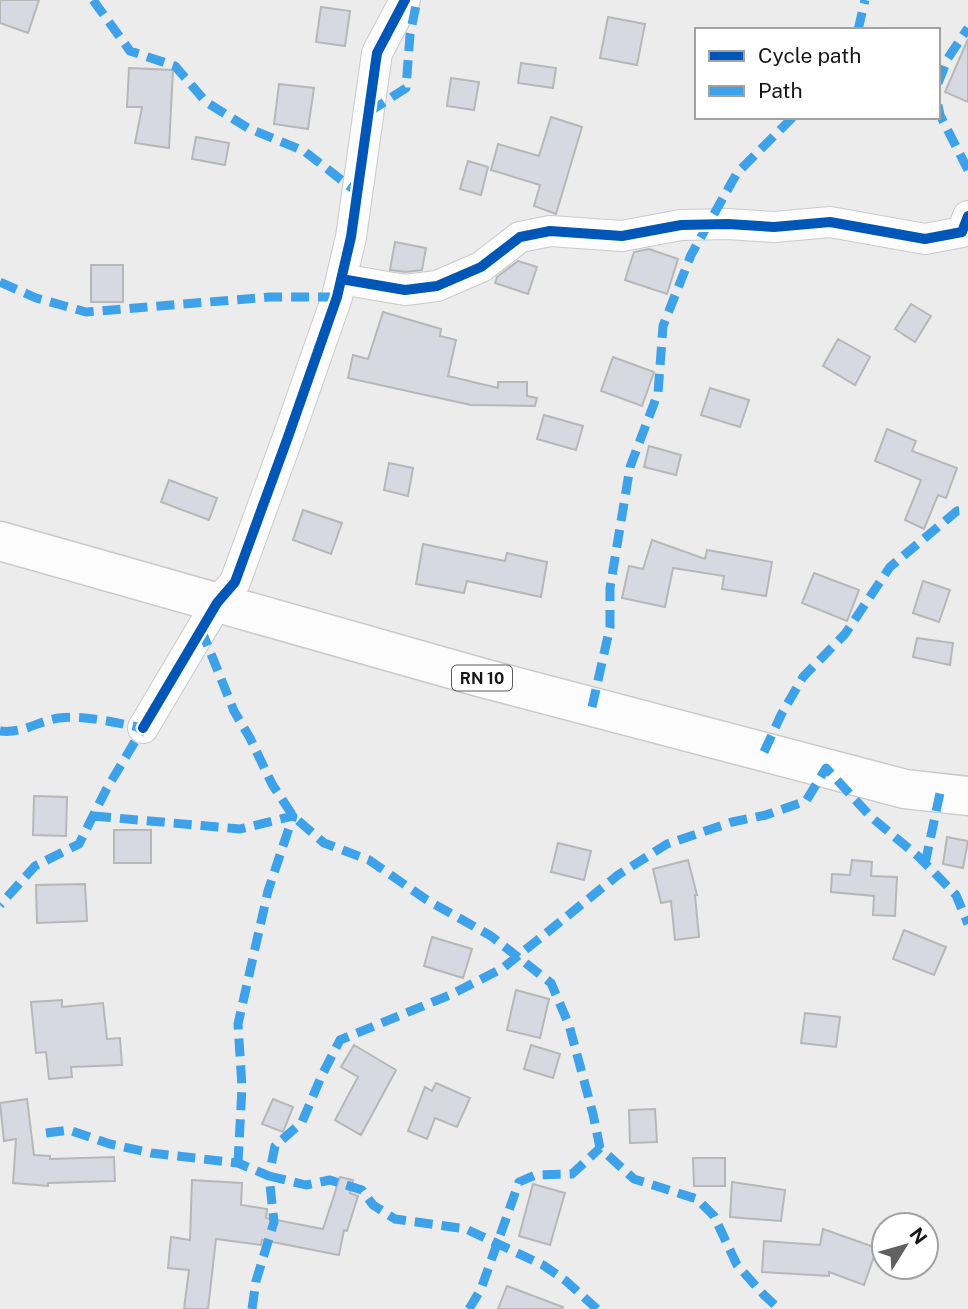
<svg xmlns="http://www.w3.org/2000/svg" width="968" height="1309" font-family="'Public Sans',sans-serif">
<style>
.building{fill:#d7d9e2;stroke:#b7b7b7;stroke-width:2}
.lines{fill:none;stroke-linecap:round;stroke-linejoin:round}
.street-casing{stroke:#cacaca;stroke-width:32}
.primary-casing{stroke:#cacaca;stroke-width:41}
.street{stroke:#fcfcfc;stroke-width:30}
.primary{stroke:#fcfcfc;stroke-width:38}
.quiet{stroke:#3da2ea;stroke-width:9;stroke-dasharray:18 9;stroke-linecap:butt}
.cycleway-casing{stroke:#fff;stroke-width:15}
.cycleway{stroke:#0057b8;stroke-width:10}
.labels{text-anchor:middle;stroke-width:7;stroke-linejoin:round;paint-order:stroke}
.shield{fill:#fff;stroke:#5c5c5d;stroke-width:2}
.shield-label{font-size:16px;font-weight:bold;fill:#161617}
</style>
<rect width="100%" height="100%" fill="#ececec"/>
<path class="building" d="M0,0H39L28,33L0,23Z
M321,7L350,11L345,46L316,42Z
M608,17L645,24L637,65L600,58Z
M968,39V102L945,92Z
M521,63L556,68L553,88L518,83Z
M129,68L173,70L169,148L135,143L142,107H127Z
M451,78L479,82L474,110L447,106Z
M279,84L314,88L308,129L274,124Z
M551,117L582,127L556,214L534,206L540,185L491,170L498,144L539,156Z
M196,137L229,143L225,165L192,159Z
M468,161L488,167L481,195L460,189Z
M395,242L426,248L422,270L405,272L390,270Z
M649,249L678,259L667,294L625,280L634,252Z
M518,261L537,267L528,294L495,283L497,277Z
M91,265H123V302H91Z
M911,304L931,316L915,342L895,329Z
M383,312L441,329L440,336L456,340L448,376L498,388V382H527V396L537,398L535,406L471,405L348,378L353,355L368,359Z
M838,339L870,357L855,385L823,366Z
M613,357L654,372L642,406L601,391Z
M710,388L749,400L740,427L701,415Z
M544,415L583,426L576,450L537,439Z
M887,429L916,441L912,451L957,468L946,498L938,495L924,529L905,520L921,480L875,461Z
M649,446L681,455L676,475L644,467Z
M389,463L413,468L408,496L384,490Z
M169,480L217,498L209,520L161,502Z
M303,510L342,523L331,554L293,540Z
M652,540L705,559L707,550L772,562L766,596L722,589L724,576L673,568L665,607L622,598L629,566L643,569Z
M423,544L505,561L507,553L547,562L541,597L467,581L464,593L416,584Z
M814,573L859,590L847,621L802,603Z
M923,581L950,590L939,622L913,613Z
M917,638L953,643L950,665L913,657Z
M34,796L67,797L66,836L33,835Z
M114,830H151V863H114Z
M947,837L968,841L963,868L943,864Z
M558,843L591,851L584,880L551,872Z
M688,860L697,895H695L699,937L675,940L671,901L661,903L653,869Z
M852,860L872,862L871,876L897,877L895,916L873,915L874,896L831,892L832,874L850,875Z
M85,884L87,921L37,923L36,885Z
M904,930L946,947L934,975L893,959Z
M432,937L472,949L463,978L424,966Z
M516,990L549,999L540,1038L507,1030Z
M62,1000V1007L103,1003L107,1039L120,1038L122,1065L71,1067L72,1077L49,1079L46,1052L36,1053L31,1002Z
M805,1013L840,1017L836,1047L801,1043Z
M354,1045L396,1070L361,1135L335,1120L358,1077L341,1067Z
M531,1045L560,1054L553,1078L524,1069Z
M436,1083L470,1098L457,1127L435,1118L427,1139L408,1131L425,1087L432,1091Z
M27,1099L34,1155L50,1156V1159L114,1157L115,1181L48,1183V1186L13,1183L16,1139L4,1141L0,1103Z
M273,1099L293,1107L283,1132L262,1124Z
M655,1109L657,1142L630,1143L629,1110Z
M693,1158H725V1186H694Z
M340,1177L353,1180L350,1193L358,1196L347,1231L344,1230L339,1255L262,1240L261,1245L216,1239L208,1309H184L189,1270L168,1268L171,1237L190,1240L192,1180L242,1183L241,1205L267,1209L266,1218L323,1229Z
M732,1182L785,1190L781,1221L730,1217Z
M533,1184L565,1193L550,1245L519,1236Z
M823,1229L877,1248L864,1285L829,1272V1276L762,1272L764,1241L820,1245Z
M507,1286L563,1307L562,1309H498Z"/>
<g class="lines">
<defs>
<path id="street" d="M341,279L405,290L437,286L481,267L520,237L550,231L622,236L681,225L728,224L774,227L830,222L925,239L962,232L968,216
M143,728L217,603L235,582L288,437L337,297L351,237L377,53L405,0"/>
<path id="primary" d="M0,541L479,677L905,789L968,796"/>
</defs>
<use href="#street" class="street-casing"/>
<use href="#primary" class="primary-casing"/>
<use href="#street" class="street"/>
<use href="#primary" class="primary"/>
<path class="quiet" d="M93,0L130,51L175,66L206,102L248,128L304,151L357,192
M858,30L865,0
M938,83L948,58L968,28
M938,105L940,115L968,170
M369,112L406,88L410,35L417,0
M0,282L36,298L86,312L270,297H337
M201,629L234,711L250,738L272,784L293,816L324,843L369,860L427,900L491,936L551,983L569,1025L593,1114L600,1148L634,1179L697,1199L714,1216L737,1265L764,1295L779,1309
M592,707L610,627V588L630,467L658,393L663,326L691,255L737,173L793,117
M0,731C22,734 38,721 59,718C86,715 117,723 143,728L106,790L79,844L35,866L0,905
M764,752L782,713L803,677L845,634L890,567L957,511L968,510
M93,816L240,829L293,816L268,891L238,1024L242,1087L238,1163
M925,864L940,793
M46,1133L69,1130L110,1144L151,1153L238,1163L269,1176L275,1146L302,1122L322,1075L340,1040L450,995L503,968L618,875L667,844L732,822L766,815L806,801L826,768L871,817L919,857L956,895L968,924
M252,1309L256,1281L274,1222L269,1176L306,1185L330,1180L362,1190L373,1205L395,1219L466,1229L543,1265L566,1281L597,1309
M469,1309L481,1289L519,1182L535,1175L572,1174L600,1148"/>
<defs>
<path id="cycleway" d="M341,279L405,290L437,286L481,267L520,237L550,231L622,236L681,225L728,224L774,227L830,222L925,239L962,232L968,216
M143,728L217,603L235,582L288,437L337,297L351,237L377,53L405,0"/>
</defs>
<use href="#cycleway" class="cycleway-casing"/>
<use href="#cycleway" class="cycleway"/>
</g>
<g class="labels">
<rect class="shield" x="452" y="665.5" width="60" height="25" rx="5"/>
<g class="shield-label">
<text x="482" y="684">RN 10</text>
</g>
</g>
<rect x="695" y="28" width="245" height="91" fill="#ffffff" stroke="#a2a2a2" stroke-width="2"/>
<rect x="709" y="51" width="35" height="10" fill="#0057b8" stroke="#a2a2a2" stroke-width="2"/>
<text x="758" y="63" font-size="21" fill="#161617">Cycle path</text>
<rect x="709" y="86" width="35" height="10" fill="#3da2ea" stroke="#a2a2a2" stroke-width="2"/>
<text x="758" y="98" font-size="21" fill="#161617">Path</text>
<g transform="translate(905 1246) rotate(53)"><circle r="33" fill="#ffffff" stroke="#a2a2a2" stroke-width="2"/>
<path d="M0-5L12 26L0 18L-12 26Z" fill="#616162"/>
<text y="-10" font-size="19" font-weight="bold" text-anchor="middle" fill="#161617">N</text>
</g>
</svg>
